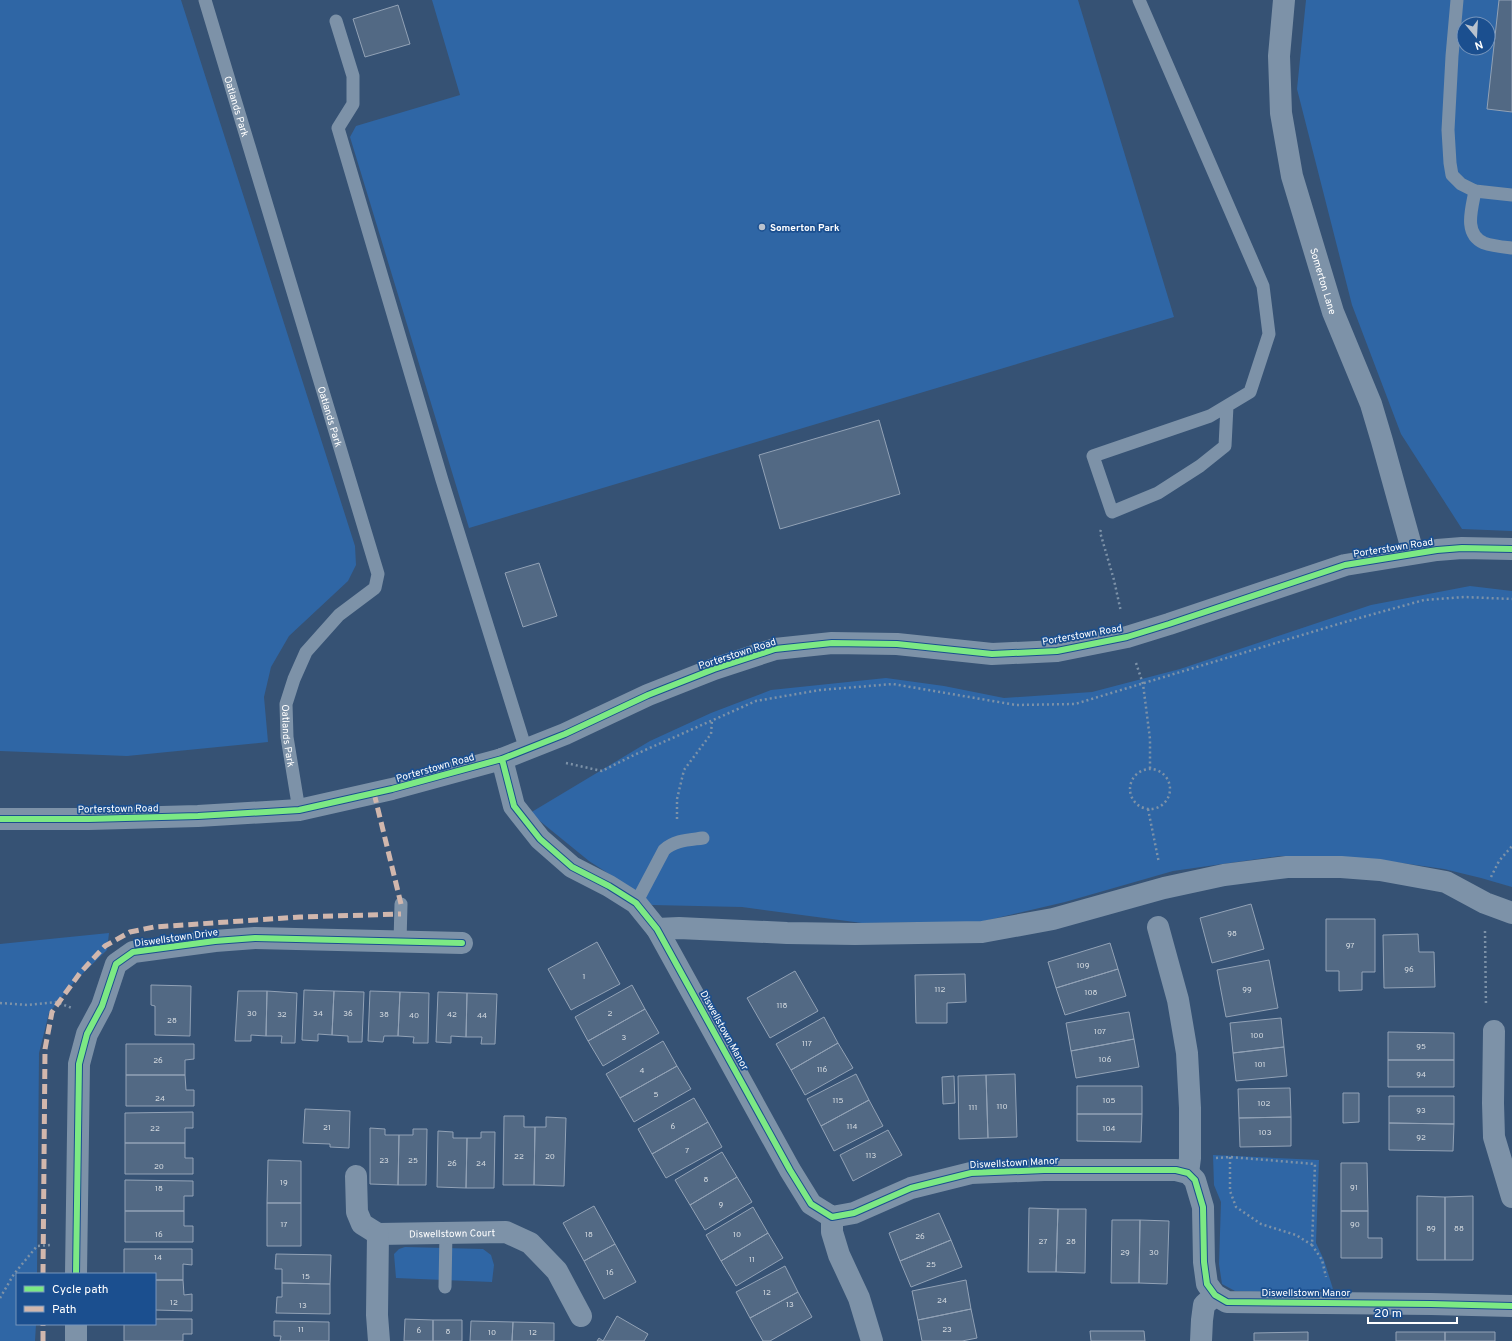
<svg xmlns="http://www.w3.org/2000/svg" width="1512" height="1341" font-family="Overpass,sans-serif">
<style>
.green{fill:#2f66a5;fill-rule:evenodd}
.building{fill:#526984;stroke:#92a2b6}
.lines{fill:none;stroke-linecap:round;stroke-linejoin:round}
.path{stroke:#7d92a8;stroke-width:2.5;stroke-dasharray:2 3;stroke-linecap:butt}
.service{stroke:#7d92a8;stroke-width:13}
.minor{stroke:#7d92a8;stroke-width:22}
.tertiary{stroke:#7d92a8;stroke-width:22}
.quiet{stroke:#d1b7ad;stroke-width:5;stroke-dasharray:10 5;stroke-linecap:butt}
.cycleway-casing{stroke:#1b4f8f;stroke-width:8}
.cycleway{stroke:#7ce984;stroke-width:6}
.poi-dot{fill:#b9c2ce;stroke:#1b4f8f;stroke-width:1.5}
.labels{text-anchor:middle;stroke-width:3.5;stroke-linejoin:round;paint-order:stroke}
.number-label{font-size:8px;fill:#d4dae0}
.street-label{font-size:10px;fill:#fff;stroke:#1b4f8f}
.poi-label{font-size:10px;font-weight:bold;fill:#fff;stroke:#1b4f8f;text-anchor:start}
</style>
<rect width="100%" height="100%" fill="#365274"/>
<path class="green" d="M0,0H181L355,546L356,565L348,581L289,636L271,667L264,697L268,742L127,756L0,751Z
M432,0H1078L1174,317L469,528L350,137L356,126L460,95Z
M1306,0H1512V531L1462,529L1401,434L1352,305L1297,89ZM1464,24H1488V48H1464Z
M1470,586L1512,591V887L1481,878L1444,869L1373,859L1280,856L1173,871L1065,902L980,922L862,923L742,907L652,905L620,881L589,861L530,813L650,741L711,713L771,690L886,678L944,686L1004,698L1092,692L1180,669L1371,605Z
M109,933L107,950L75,981L49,1013L39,1053L37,1274H17V1324H36L35,1341H0V944Z
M1213,1155L1319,1160L1316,1243L1324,1260L1333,1289L1271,1292L1235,1291L1222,1284L1219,1264L1221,1202L1214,1185Z
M405,1247L483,1249L491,1255L494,1265L492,1282L396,1278L394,1254L399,1249Z"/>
<path class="building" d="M1499,0H1512V112L1487,109Z
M398,5L410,44L365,57L353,19Z
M879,420L900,494L780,529L759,455Z
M539,563L557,616L523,627L505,573Z
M1251,904L1264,949L1212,963L1200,918Z
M1326,919H1375V972H1362V990L1339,991V971H1326Z
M1418,934L1419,952H1434L1435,987L1384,988L1383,935Z
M597,942L620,984L571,1010L548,969Z
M1110,943L1118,969L1056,988L1048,962Z
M1269,960L1278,1008L1226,1017L1217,970Z
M1118,969L1126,996L1065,1015L1056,988Z
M795,971L818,1011L770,1038L747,998Z
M965,974L966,1002L947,1003V1023H916L915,975Z
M151,985L191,986L190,1036L155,1035V1006L151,1005Z
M632,985L645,1009L588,1041L575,1017Z
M304,990L334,991L332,1035L318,1034V1041L302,1040Z
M238,991H267L266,1036L251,1035V1041H235Z
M267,991L297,993L295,1043H281L282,1036H266Z
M334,991L364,992L362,1042H348V1036L332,1035Z
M370,991L400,992L398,1036H384L383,1042L368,1041Z
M400,992L429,993L428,1043H413L414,1037L398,1036Z
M438,992L467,993L466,1037L451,1036V1043L436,1042Z
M467,993L497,994L495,1044H481L482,1037H466Z
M645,1009L659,1033L603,1066L588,1041Z
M1129,1012L1134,1039L1071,1051L1066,1023Z
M824,1017L838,1043L791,1070L776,1044Z
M1281,1018L1284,1047L1233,1053L1230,1023Z
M1388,1032L1454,1033V1060H1388Z
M1134,1039L1139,1067L1076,1078L1071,1051Z
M663,1041L677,1066L620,1098L606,1074Z
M838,1043L853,1068L805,1095L791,1070Z
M126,1044H194V1059L185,1060V1075H126Z
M1284,1047L1287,1076L1236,1081L1233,1053Z
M1388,1060H1454V1087H1388Z
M677,1066L691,1089L634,1122L620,1098Z
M856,1074L869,1100L821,1126L807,1099Z
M1015,1074L1017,1137L988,1138L986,1075Z
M126,1075H185L186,1090H194V1106H126Z
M986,1075L988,1138L959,1139L958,1076Z
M954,1076L955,1103L943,1104L942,1077Z
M1077,1086H1142V1114H1077Z
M1290,1088L1291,1117L1239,1118L1238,1089Z
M1343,1093H1359V1122L1343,1123Z
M1389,1096H1454V1124L1389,1123Z
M694,1098L708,1122L652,1154L638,1129Z
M869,1100L883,1126L834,1151L821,1126Z
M305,1109L350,1111L349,1148L330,1147V1144L303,1143Z
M193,1112V1128H185V1143H125V1113Z
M1077,1114H1142L1141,1142L1077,1141Z
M504,1116H524V1127H535L534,1185H503Z
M546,1117L566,1118L564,1186L534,1185L535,1127H546Z
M1291,1117V1146L1240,1147L1239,1118Z
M708,1122L722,1147L666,1178L652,1154Z
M1389,1123L1454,1124L1453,1151L1389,1150Z
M370,1128L385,1129V1135H399L398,1185L370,1184Z
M413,1129H427L426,1185H398L399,1135H413Z
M888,1130L902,1155L853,1181L840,1155Z
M438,1131L453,1132V1138H467L466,1188L437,1187Z
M481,1132H495L494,1188H466L467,1138H481Z
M125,1143H185V1158H193V1174H125Z
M722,1152L737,1177L690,1205L675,1180Z
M268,1160L301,1161V1203H267Z
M1341,1163H1367L1368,1211H1341Z
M737,1177L752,1202L705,1230L690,1205Z
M125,1180L193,1181V1196H184V1211H125Z
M1417,1196L1445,1197V1260H1417Z
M1473,1196V1260H1445V1197Z
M267,1203H301V1246H267Z
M594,1206L615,1244L584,1261L563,1223Z
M753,1207L768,1233L721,1261L706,1235Z
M1029,1208L1058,1209L1056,1272H1028Z
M1058,1209H1086L1085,1273L1056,1272Z
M125,1211H184V1226H193V1242H125Z
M1341,1211H1368V1238H1382V1258H1341Z
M939,1213L951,1240L900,1261L889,1233Z
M1112,1220H1140L1139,1283H1111Z
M1140,1220L1169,1221L1167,1284L1139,1283Z
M768,1233L783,1258L736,1286L721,1261Z
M951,1240L962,1267L911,1287L900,1261Z
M615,1244L636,1282L604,1299L584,1261Z
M124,1249H192V1265L183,1264V1280H155V1274H124Z
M276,1254L331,1255L330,1284L282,1283V1269H275Z
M785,1266L798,1292L750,1318L736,1292Z
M155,1280H183L184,1295L192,1294V1311L155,1310Z
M966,1280L971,1309L918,1320L912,1291Z
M282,1283L330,1284V1314L276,1313L277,1297H282Z
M798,1292L812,1317L770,1341H763L750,1318Z
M971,1309L977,1338L962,1341H922L918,1320Z
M617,1316L648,1334L644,1341H597L599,1338L603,1341Z
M155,1319H192V1334H183V1341H124V1324H155Z
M405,1319L433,1320V1341H404Z
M433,1320H462V1341H433Z
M274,1321L329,1322V1341H280L281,1336H274Z
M471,1321L513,1322L512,1341H470Z
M513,1322L554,1323V1341H512Z
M1090,1331H1144L1145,1341H1091Z
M1308,1332V1341H1254V1333Z
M1396,1332H1445V1341H1396Z
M1445,1332H1495V1341H1445Z"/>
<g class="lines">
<path class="path" d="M1101,530L1100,532L1114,580L1121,612
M1136,663L1143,684L1150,739V769
M566,763L602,771L634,755L756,701L820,690L893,684L1016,705L1075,704L1345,622L1424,600L1464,597L1512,599
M1130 789a20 20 0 1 1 40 0a20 20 0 1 1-40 0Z
M1148,809L1159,863
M677,819V799L684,770L711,734L712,720
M1491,877L1499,861L1512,846
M1485,931L1486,1006
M0,1003L28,1005L56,1002L72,1008
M1230,1157V1191L1236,1207L1261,1224L1296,1235L1312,1245
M1216,1158L1230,1157L1315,1164L1312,1245L1322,1260L1326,1277
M0,1298L14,1274L37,1246L50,1245"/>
<g class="service">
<path id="s1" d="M205,0L378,574L375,588L339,615L306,652L294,679L286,704L287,737L299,810"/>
<path d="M1139,0L1263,286L1269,334L1250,392L1210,416L1093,456L1112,512L1158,493L1200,466L1225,446L1227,406"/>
<path d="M1457,0L1452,56L1448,130L1450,163L1452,175L1461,184L1475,191L1512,195"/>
<path d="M336,21L353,76V104L338,128L442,480L526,750"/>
<path d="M1475,191C1472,208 1463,234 1484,243C1492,246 1503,247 1512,248"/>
<path d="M636,903L664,850C675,840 689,840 703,838"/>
<path d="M400,942L401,904"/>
<path d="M445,1287L446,1232"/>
</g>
<g class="minor">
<path id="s2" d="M1284,0L1279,56L1281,113L1292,176L1333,312L1371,404L1382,441L1413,553"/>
<path d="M502,759L514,806L540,839L572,867L609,886L636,903L657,929L790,1170L811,1204L832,1217L854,1213L911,1188L971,1173L1044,1170H1176L1188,1173L1195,1180L1203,1207L1204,1262L1207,1284L1215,1295L1227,1302L1431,1304L1512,1306"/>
<path d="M1158,927L1178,1000L1187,1053L1190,1108V1158L1188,1173"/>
<path d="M657,929L679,928L787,933L855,934L982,932L1053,919L1164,888L1224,875L1287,867H1341L1380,870L1446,882L1485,903L1512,913"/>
<path d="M1494,1031L1493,1103L1494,1137L1512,1197"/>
<path id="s3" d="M356,1176L357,1212L362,1224L378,1234L506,1232L530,1243L557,1271L581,1316"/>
<path d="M832,1217V1232L839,1255L859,1298L872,1341"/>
<path d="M378,1234L377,1315L379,1341"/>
<path d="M76,1274L79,1064L87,1034L102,1006L116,964L133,952L215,941L255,938L462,943"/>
<path d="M76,1341V1324"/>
<path d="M1201,1341L1202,1320L1204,1305L1215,1295"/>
</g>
<path class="tertiary" d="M0,819H89L198,816L299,810L392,789L502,759L565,734L648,695L714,669L775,649L832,643L897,644L992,654L1057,651L1127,637L1169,624L1345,565L1437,550L1462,548L1512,549"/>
<path class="quiet" d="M374,793L401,904
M43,1274L45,1049L52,1012L59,1002L80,973L105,946L130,932L154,927L300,917L401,914
M43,1341V1324"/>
<defs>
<path id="cycleway" d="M502,759L514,806L540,839L572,867L609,886L636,903L657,929L790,1170L811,1204L832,1217L854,1213L911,1188L971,1173L1044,1170H1176L1188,1173L1195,1180L1203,1207L1204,1262L1207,1284L1215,1295L1227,1302L1431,1304L1512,1306
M0,819H89L198,816L299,810L392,789L502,759L565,734L648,695L714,669L775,649L832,643L897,644L992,654L1057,651L1127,637L1169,624L1345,565L1437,550L1462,548L1512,549
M76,1274L79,1064L87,1034L102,1006L116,964L133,952L215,941L255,938L462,943"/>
</defs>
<use href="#cycleway" class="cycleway-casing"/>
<use href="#cycleway" class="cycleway"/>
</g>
<circle class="poi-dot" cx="762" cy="227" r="4"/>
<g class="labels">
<g class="number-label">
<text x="1232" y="936">98</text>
<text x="1350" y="948">97</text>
<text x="1083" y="968">109</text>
<text x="1409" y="972">96</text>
<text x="584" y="979">1</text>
<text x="940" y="992">112</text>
<text x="1247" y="992">99</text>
<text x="1091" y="995">108</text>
<text x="782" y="1008">118</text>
<text x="252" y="1016">30</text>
<text x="318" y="1016">34</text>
<text x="348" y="1016">36</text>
<text x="610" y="1016">2</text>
<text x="282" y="1017">32</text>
<text x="384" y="1017">38</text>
<text x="452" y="1017">42</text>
<text x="414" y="1018">40</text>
<text x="482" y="1018">44</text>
<text x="172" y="1023">28</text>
<text x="1100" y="1034">107</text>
<text x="1257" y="1038">100</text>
<text x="624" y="1040">3</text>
<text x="807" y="1046">117</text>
<text x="1421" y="1049">95</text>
<text x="1105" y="1062">106</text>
<text x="158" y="1063">26</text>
<text x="1260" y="1067">101</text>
<text x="822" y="1072">116</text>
<text x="642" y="1073">4</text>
<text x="1421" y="1077">94</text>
<text x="656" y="1097">5</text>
<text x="160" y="1101">24</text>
<text x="838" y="1103">115</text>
<text x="1109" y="1103">105</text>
<text x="1264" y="1106">102</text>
<text x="1002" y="1109">110</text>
<text x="973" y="1110">111</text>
<text x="1421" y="1113">93</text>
<text x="673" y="1129">6</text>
<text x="852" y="1129">114</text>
<text x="327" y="1130">21</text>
<text x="155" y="1131">22</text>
<text x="1109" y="1131">104</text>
<text x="1265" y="1135">103</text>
<text x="1421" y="1140">92</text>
<text x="687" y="1153">7</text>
<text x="871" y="1158">113</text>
<text x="519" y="1159">22</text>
<text x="550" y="1159">20</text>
<text x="384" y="1163">23</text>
<text x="413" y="1163">25</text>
<text x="452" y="1166">26</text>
<text x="481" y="1166">24</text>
<text x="159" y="1169">20</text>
<text x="706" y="1182">8</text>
<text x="284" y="1185">19</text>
<text x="1354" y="1190">91</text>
<text x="159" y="1191">18</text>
<text x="721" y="1207">9</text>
<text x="284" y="1227">17</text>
<text x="1355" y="1227">90</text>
<text x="1431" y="1231">89</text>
<text x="1459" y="1231">88</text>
<text x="159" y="1237">16</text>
<text x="589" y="1237">18</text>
<text x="737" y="1237">10</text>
<text x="920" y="1239">26</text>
<text x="1043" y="1244">27</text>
<text x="1071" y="1244">28</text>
<text x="1125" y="1255">29</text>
<text x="1154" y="1255">30</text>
<text x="158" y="1260">14</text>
<text x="752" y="1262">11</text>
<text x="931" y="1267">25</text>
<text x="610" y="1275">16</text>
<text x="306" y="1279">15</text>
<text x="767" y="1295">12</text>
<text x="942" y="1303">24</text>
<text x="174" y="1305">12</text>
<text x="790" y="1307">13</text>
<text x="303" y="1308">13</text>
<text x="301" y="1332">11</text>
<text x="947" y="1332">23</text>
<text x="419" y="1333">6</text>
<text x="448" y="1334">8</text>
<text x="492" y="1335">10</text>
<text x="533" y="1335">12</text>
</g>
<g class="street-label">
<text dy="4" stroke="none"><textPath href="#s1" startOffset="111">Oatlands Park</textPath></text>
<text dy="4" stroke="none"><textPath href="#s2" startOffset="287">Somerton Lane</textPath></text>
<text dy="4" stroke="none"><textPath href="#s1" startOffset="435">Oatlands Park</textPath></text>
<text transform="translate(1393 547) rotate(-9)" y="4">Porterstown Road</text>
<text transform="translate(1082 634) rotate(-10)" y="4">Porterstown Road</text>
<text transform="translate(737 653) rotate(-18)" y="4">Porterstown Road</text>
<text dy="4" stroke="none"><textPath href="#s1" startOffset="796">Oatlands Park</textPath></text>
<text transform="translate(435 767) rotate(-16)" y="4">Porterstown Road</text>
<text transform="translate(118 808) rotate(-1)" y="4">Porterstown Road</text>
<text transform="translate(176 937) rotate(-8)" y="4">Diswellstown Drive</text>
<text transform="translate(725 1030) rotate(61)" y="4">Diswellstown Manor</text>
<text transform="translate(1014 1162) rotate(-3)" y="4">Diswellstown Manor</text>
<text dy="4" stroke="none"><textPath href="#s3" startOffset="142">Diswellstown Court</textPath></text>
<text x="1306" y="1296">Diswellstown Manor</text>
</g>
<g class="poi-label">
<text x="770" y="231">Somerton Park</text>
</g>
</g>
<rect x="16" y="1273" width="140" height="52" fill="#1b4f8f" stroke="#7695bc"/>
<rect x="24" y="1286" width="20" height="6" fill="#7ce984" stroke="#7695bc"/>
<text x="52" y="1293" font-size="12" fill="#ffffff">Cycle path</text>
<rect x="24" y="1306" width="20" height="6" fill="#d1b7ad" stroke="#7695bc"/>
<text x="52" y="1313" font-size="12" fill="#ffffff">Path</text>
<g transform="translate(1476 36) rotate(162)"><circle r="19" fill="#1b4f8f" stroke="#7695bc"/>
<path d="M0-3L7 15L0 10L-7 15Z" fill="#b9c2ce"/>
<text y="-6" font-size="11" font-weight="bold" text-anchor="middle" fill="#ffffff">N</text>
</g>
<path d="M1368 1317v6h89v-6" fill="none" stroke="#ffffff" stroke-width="2"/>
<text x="1374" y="1317" font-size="12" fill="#ffffff" stroke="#1b4f8f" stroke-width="3" paint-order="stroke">20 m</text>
</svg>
